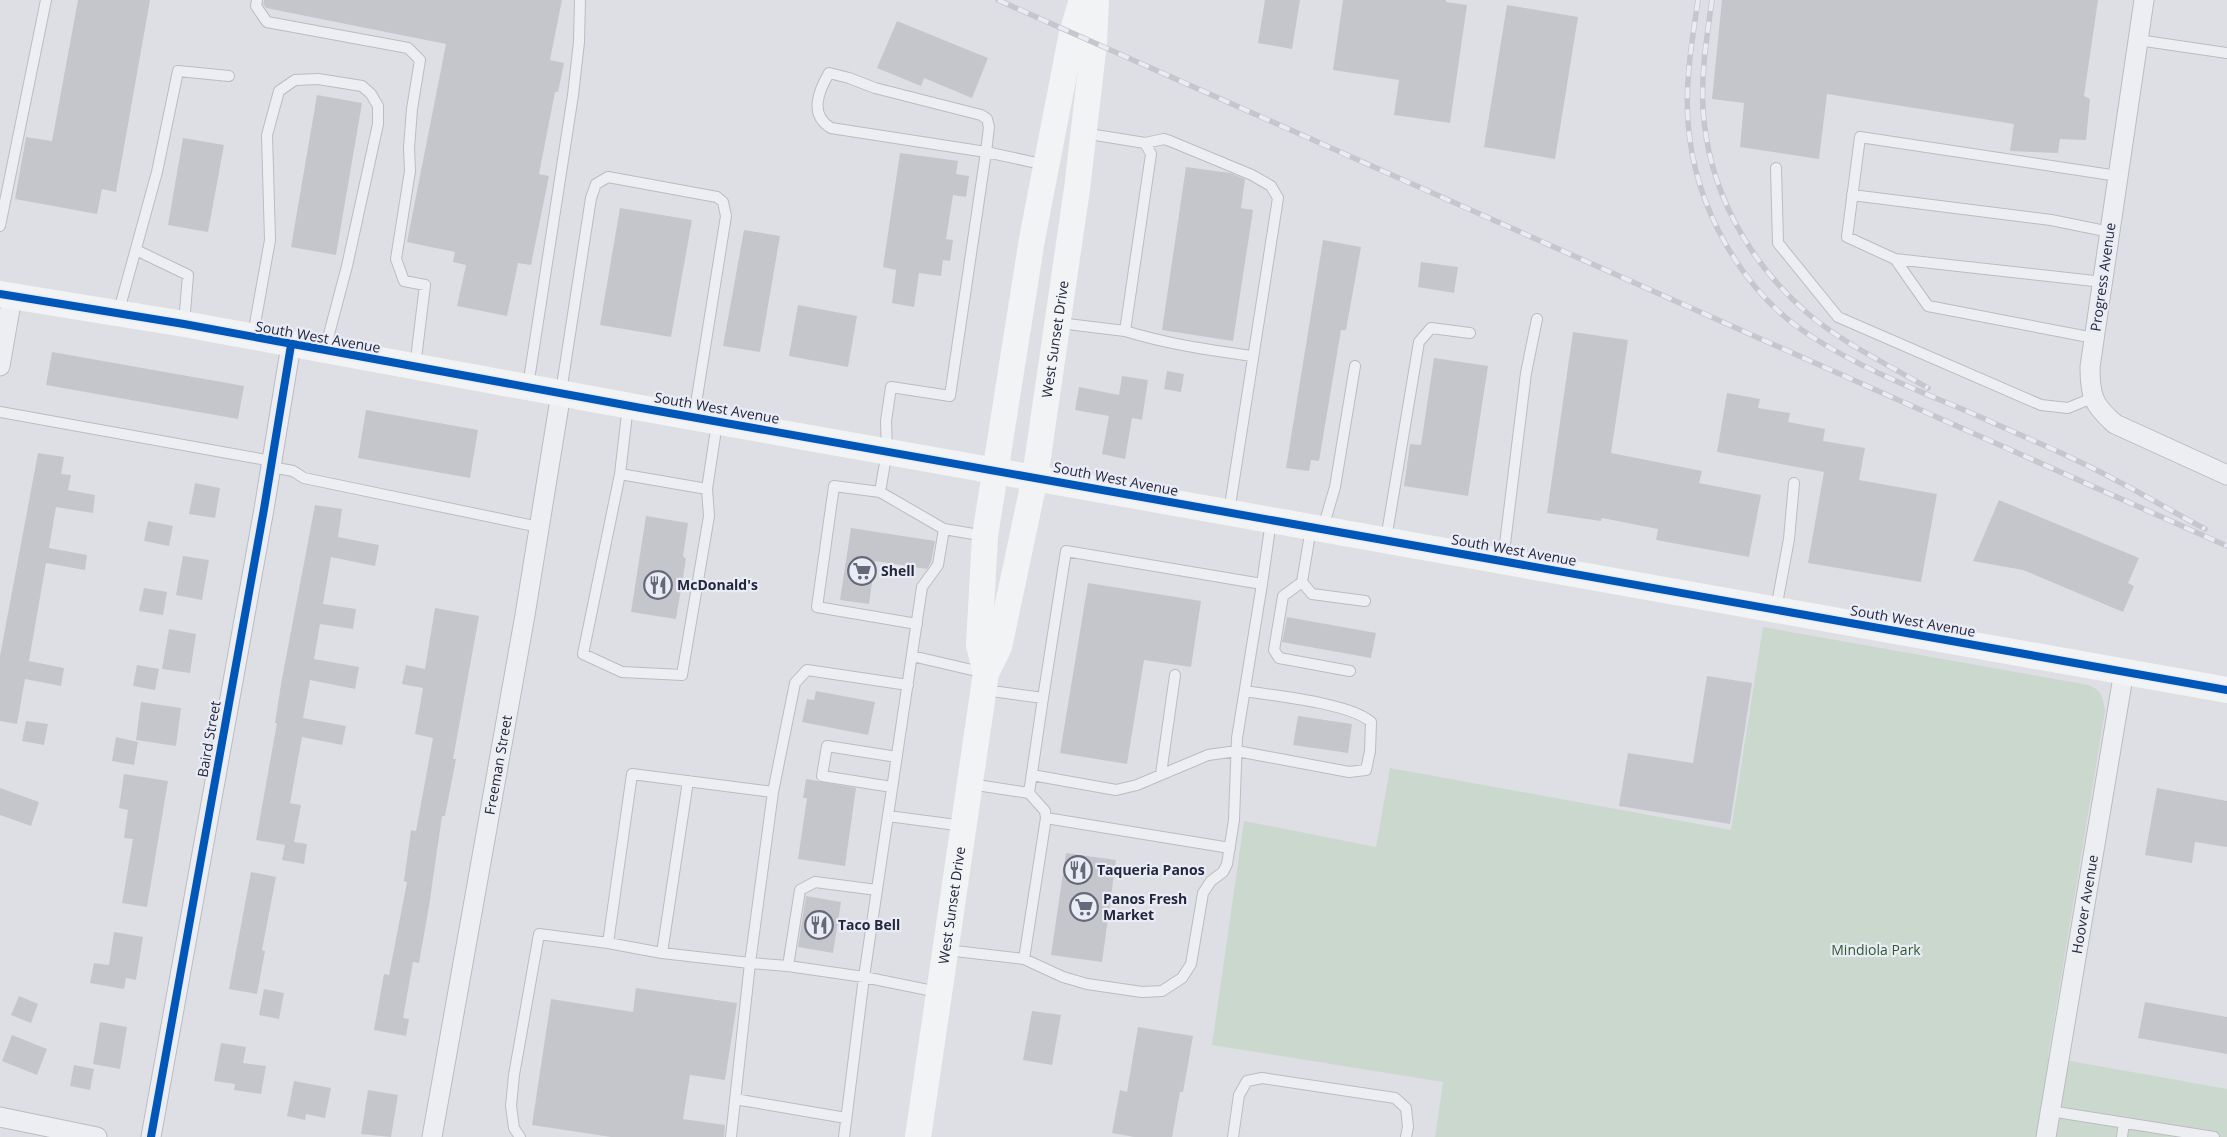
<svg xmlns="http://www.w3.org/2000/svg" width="2227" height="1137" font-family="'Open Sans',sans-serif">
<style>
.green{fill:#cbd8cd}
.building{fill:#c5c6cc}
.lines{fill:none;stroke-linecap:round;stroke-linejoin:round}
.lane-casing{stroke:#bbbcc2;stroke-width:12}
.street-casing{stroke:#bbbcc2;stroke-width:21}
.lane{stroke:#edeef1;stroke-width:10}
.street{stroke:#edeef1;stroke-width:19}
.secondary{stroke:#f2f3f5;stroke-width:26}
.rail-casing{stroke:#c6c7cc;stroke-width:5.5}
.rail{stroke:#eaecf5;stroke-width:4;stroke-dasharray:11;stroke-linecap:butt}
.cycleway-casing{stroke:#eaecf5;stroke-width:11}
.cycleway{stroke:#0057b8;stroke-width:8}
.labels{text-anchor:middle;stroke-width:4.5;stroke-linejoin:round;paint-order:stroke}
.street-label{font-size:14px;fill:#24283e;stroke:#eaecf5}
.poi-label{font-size:14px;font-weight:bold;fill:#24283e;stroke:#eaecf5;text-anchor:start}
.park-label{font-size:14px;fill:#305b31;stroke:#eaecf5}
</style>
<rect width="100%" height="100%" fill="#dedfe4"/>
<path class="green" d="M1763,627L2088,685C2102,690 2103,697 2105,711L2048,1057L2227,1089V1137H1435L1443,1082L1212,1045L1244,821L1376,847L1390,768L1731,830Z"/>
<path class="building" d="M78,0H150L116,192L102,189L97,214L15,199L26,137L52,141Z
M264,0H562L550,60L564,63L558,92H555L539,174L549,176L531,265L518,263L507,316L457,306L466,265L453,262L455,252L407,242L446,44L266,8L263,4Z
M1265,0H1300L1292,49L1258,43Z
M1343,0H1446V2L1467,5L1450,123L1394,115L1399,80L1333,70Z
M1722,0H2098L2084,96L2090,99L2086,140L2060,139L2058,153L2010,151L2014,124L1827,94L1819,159L1740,147L1744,103L1712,99Z
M1507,5L1578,17L1555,159L1484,147Z
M897,21L988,58L972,98L924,78L921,86L877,68Z
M317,95L362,103L336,255L291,247Z
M183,138L224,145L208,232L168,225Z
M900,153L958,161L956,174L969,176L966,197L953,195L946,239L953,240L950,261L943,260L941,276L919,273L914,307L892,303L896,270L883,267Z
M1186,167L1230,173L1245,179L1241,208L1253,210L1233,341L1162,330Z
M620,208L692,220L671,337L600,325Z
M744,230L780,236L760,352L723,346Z
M1323,240L1361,247L1346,330H1341L1319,461L1311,460L1309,471L1286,468Z
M1421,262L1458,267L1454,293L1418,287Z
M798,305L857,316L848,367L789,356Z
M1573,332L1628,340L1611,453L1702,471L1699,483L1761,495L1749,557L1656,540L1658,529L1602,518L1601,521L1547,513Z
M52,352L244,386L238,419L46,385Z
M1434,358L1488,366L1468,496L1404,486L1410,444L1421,445Z
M1167,371L1184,374L1181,392L1164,389Z
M1122,376L1148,380L1142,420L1132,418L1125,459L1102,454L1109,416L1075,410L1079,387L1119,395Z
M1727,393L1760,399L1758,408L1790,413L1788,422L1825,429L1823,441L1865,448L1859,480L1937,494L1921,582L1808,563L1824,472L1717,452Z
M366,410L478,430L470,478L358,458Z
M38,453L64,457L61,474L71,475L68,490L95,495L93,513L56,507L49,548L87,555L85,570L46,563L29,661L64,668L61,686L25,679L17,724L0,721V656Z
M195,483L220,488L215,518L189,514Z
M1999,500L2139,558L2128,583L2134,586L2123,612L2023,570L1973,561Z
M315,505L342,509L338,537L379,545L375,566L331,557L323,604L356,609L353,629L320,624L314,659L359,667L355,689L310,680L303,718L346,726L342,745L302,737L290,803L301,805L294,842L307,844L304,864L282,860L285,845L256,840L277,723H275L281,684Z
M646,516L688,523L683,556L686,559L676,619L631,612Z
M148,521L173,526L169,546L144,541Z
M851,528L935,541L931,562L927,569L875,561L869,604L840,600Z
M183,556L209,560L202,600L176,595Z
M1088,583L1201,601L1191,667L1144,660L1127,764L1060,753Z
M144,588L167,592L163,615L139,611Z
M435,608L479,616L453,759H456L445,816H442L429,906L419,963L413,962L403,1018L409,1019L406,1036L374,1030L384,974L389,975L407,882L404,881L411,830L416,831L433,738L415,734L423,688L402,684L406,665L425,669Z
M1287,617L1376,633L1371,658L1282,642Z
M169,629L196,634L190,673L162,669Z
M137,665L159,669L155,690L133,686Z
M1707,676L1752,683L1730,824L1619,806L1628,753L1693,763Z
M816,691L875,702L868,735L802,722L807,699L814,700Z
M141,702L181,708L176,746L136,740Z
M1298,716L1352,724L1348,753L1293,745Z
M26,721L48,724L44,745L22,741Z
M116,737L138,742L134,765L112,761Z
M124,774L168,781L147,907L122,903L133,839L124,838L128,810L119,808Z
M806,779L856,788L845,866L798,859L807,798H803Z
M0,788L39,802L31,826L0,815Z
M2157,788L2227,801V847L2195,842L2192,863L2145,855Z
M1066,853L1116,860L1102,962L1051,955Z
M251,872L276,877L262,950L265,951L257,994L229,989Z
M806,896L841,902L833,953L798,947Z
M114,932L143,937L136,980L126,978L124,989L90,983L94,963L109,965Z
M636,988L737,1003L725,1080L690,1075L683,1119L725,1125L724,1137H611L532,1125L551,999L633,1012Z
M264,989L284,993L279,1019L259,1015Z
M19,996L38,1004L31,1023L11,1015Z
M2145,1002L2227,1017V1054L2138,1038Z
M1032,1011L1061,1015L1052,1065L1023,1060Z
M100,1022L127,1027L120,1069L93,1064Z
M1138,1027L1193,1036L1183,1092H1180L1172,1137H1134L1112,1133L1120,1090L1127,1092Z
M12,1035L47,1049L37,1075L2,1061Z
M221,1043L246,1047L243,1063L266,1066L261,1094L234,1090L235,1084L214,1081Z
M74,1065L94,1069L90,1090L70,1086Z
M294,1081L331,1088L325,1118L306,1114L305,1120L287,1116Z
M368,1090L398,1095L391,1137L361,1134Z"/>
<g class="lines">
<defs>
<path id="lane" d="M257,0L256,6L267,22L408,48L420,60L412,109L409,148L410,171L396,259L404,281L425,285L415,367
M2138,40L2227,53
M829,73L849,78L875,88L981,115L987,119L989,127L986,152L831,128C809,115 818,92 829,73Z
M1145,143L1164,139L1170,141L1252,175L1271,186L1278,198L1229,512
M1776,168L1778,243L1838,317L2041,405L2068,408L2092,398
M1852,195L2051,220L2110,232
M0,226L46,0
M136,250L188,275L184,324
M1895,259L2103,282
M118,314L157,172L178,71L229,76
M1059,323L1125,331L1151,154L1145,143L1083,133
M1125,331C1167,344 1209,350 1252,356
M253,335L270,240L267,135L279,91L295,80L318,79L362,86L371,94L378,106V124L347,266L325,349
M2094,338L1928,306L1895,259L1847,237L1860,137L2118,176
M528,386L573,95L579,42L580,0
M561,392L591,198L596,184L608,177L717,197L723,202L726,216L694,416
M0,412L272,461
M271,467L293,471L304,478L539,527
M620,474L628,405
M707,489L620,474L583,654L622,672L682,675L709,516L707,489L717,423
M880,492L834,486L817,607L917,624
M1311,528L1302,582L1312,594L1365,601
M1323,528L1335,487L1355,366
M944,529L880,492L887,451L886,421L891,387L950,396L986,152L1046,165
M1386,539L1419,342L1431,328L1470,333
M1503,560L1526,373L1537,319
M1302,582L1283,596L1274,650L1279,658L1350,671
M1776,609L1789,539L1794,483
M912,656L985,673
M984,690L1043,698L1066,551L1262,584L1271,521
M1161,774L1175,675
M1032,775L1116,790L1137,785L1208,755L1237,751L1349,772L1366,770L1370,751L1371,722C1350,703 1275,696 1245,691
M970,784L1029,793L1043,698
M892,787L822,776L827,746L897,757
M773,792L795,683L807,670L908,685
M888,816L964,826
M1046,818L1230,848
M608,943L662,953L750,963L731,1137
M946,950L1024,959L1063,977L1087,984L1142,992L1162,991L1182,978L1191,964L1203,893L1211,881L1223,872L1227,864L1234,820L1237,738L1262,584
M662,953L688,781
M1024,959L1046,818L1045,811L1029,793
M788,966L800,890L815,882L877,890
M938,992L864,977L922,587L938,565L944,529L985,536
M735,1099L846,1118
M2050,1111L2214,1137
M520,1137L514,1128L511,1106L514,1075L539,934L608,943L632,774L773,792L750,963L788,966L864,977L844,1137
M1233,1137L1239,1095L1247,1081L1262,1078L1395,1098L1406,1108L1408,1127L1406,1137
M2122,1137L2124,1123"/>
<g id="street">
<path d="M2144,0L2090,367C2090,396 2093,405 2115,424L2227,475"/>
<path d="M0,366L12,297"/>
<path d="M0,1117L97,1137"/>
<path d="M151,1137L264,509L291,345"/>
<path id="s1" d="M432,1137L525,615L561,393"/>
<path id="s2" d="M2046,1137L2124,671"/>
</g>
</defs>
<use href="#lane" class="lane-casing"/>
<use href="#street" class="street-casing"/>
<use href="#lane" class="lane"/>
<use href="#street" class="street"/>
<g class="secondary">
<path d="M0,294L184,324L641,408L2227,690"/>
<path d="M986,673L979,645L985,536L1032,239L1072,33L1082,0"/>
<path id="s3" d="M918,1137L986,673L999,647L1035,477L1077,189L1094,43L1096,0"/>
</g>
<defs>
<path id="rail" d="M998,0L2227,546
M1698,0C1692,41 1685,81 1688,122C1694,206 1742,294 1814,338C1867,372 1928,394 1985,419C2017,434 2050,447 2082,463C2124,483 2164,507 2205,529
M1712,0C1707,36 1701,72 1703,109C1708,189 1747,260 1806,312C1842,343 1887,364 1928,388"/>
</defs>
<use href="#rail" class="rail-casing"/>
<use href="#rail" class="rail"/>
<defs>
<path id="cycleway" d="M0,294L184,324L641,408L2227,690
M151,1137L264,509L291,345"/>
</defs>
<use href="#cycleway" class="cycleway-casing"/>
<use href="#cycleway" class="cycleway"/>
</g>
<defs>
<symbol id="supermarket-ring" viewBox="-11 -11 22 22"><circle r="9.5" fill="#eaecf5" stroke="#656878" stroke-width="1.5"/><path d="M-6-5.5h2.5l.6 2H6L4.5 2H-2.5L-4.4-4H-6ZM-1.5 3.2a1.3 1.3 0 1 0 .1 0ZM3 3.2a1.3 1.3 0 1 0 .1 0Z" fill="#656878"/></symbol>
<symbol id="restaurant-ring" viewBox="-11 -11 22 22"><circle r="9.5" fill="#eaecf5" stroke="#656878" stroke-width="1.5"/><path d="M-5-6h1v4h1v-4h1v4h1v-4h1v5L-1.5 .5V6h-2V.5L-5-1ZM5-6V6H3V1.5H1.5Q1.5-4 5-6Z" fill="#656878"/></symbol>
</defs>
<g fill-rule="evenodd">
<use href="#supermarket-ring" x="846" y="555" width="32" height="32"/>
<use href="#restaurant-ring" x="642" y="569" width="32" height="32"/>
<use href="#restaurant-ring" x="1062" y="854" width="32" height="32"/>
<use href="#supermarket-ring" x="1068" y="891" width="32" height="32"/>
<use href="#restaurant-ring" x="803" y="909" width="32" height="32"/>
</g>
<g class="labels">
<g class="street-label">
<text transform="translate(2103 277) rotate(-82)" y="5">Progress Avenue</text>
<text transform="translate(318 337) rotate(10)" y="5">South West Avenue</text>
<text dy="5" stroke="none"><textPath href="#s3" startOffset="811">West Sunset Drive</textPath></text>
<text transform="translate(717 408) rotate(10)" y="5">South West Avenue</text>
<text transform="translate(1116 479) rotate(11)" y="5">South West Avenue</text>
<text transform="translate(1514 550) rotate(10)" y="5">South West Avenue</text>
<text transform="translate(1913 621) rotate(10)" y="5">South West Avenue</text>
<text transform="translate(209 739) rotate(-80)" y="5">Baird Street</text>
<text dy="5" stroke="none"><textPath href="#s1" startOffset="378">Freeman Street</textPath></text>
<text dy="5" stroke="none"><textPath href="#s2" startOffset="236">Hoover Avenue</textPath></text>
<text dy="5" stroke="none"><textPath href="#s3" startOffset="234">West Sunset Drive</textPath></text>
</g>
<g class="poi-label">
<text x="881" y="576">Shell</text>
<text x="677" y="590">McDonald's</text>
<text x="1097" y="875">Taqueria Panos</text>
<text x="1103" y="904">Panos Fresh<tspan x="1103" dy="16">Market</tspan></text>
<text x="838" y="930">Taco Bell</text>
</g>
<g class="park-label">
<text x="1876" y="955">Mindiola Park</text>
</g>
</g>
</svg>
